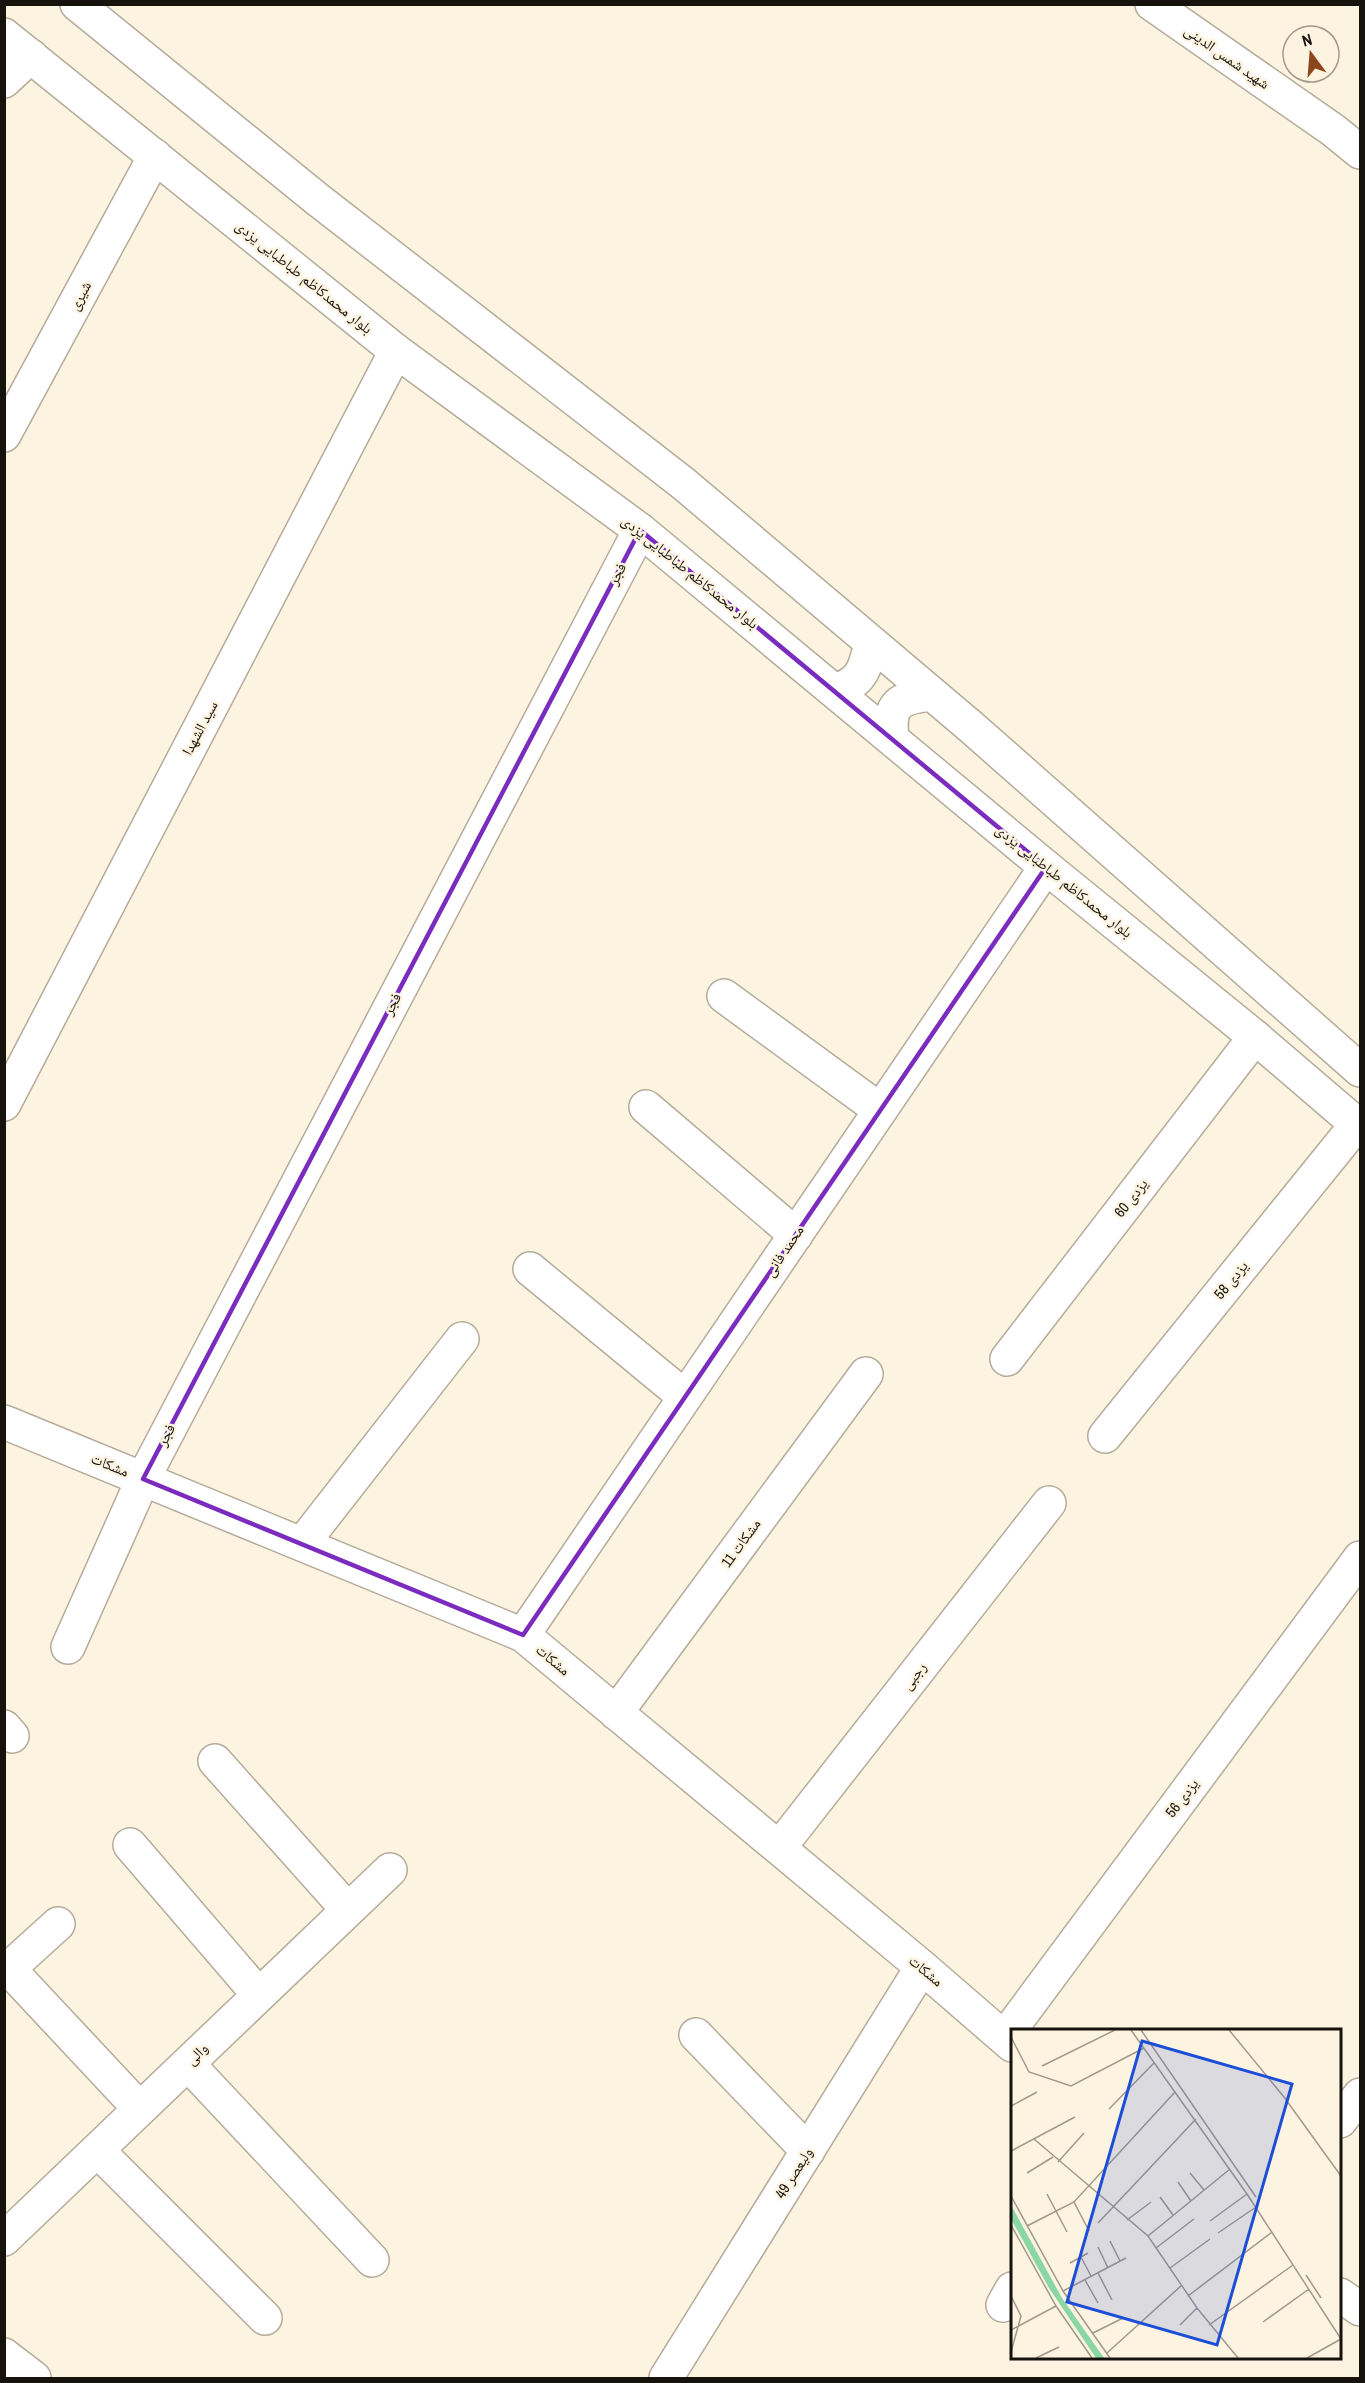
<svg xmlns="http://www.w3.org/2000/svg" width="1365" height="2383" font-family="'Archivo Narrow','Noto Naskh Arabic',sans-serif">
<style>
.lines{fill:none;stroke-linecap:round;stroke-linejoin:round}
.street-casing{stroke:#b5ab9a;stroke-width:36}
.secondary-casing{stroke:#b5ab9a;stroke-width:36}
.street{stroke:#fff;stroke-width:33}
.secondary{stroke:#fff;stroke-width:33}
.marked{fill:none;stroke:#7b2cbf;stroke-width:4.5;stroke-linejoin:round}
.labels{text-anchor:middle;stroke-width:5;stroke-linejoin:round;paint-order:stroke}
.street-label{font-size:15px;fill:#16120c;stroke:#fdf3e1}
.inset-road{fill:none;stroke:#a1998c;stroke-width:1.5}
.view{fill:#1d4ed8;fill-opacity:0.15;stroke:#1d4ed8;stroke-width:3}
.inset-edge{fill:none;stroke:#16120c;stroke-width:3}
</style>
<rect width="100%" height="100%" fill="#fdf3e1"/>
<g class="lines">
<defs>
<path id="street" d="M1152,4L1333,130L1360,152
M4,81L31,56
M4,435L155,156
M724,996L880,1110
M4,1104L396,351
M646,1107L796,1235
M530,1269L685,1397
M1007,1359L1255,1037
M4,1422L523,1635L922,1967L1012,2045
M1105,1436L1357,1124
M302,1544L462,1339
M523,1635L1046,867
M68,1647L143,1479L640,530
M616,1713L866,1374
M4,1727L12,1736
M215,1761L348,1910
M130,1845L259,1995
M779,1848L1049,1503
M9,1969L140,2109
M4,1973L58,1924
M696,2035L808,2151
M1004,2038L1360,1558
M188,2064L372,2260
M1340,2121L1360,2095
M97,2150L265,2318
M4,2239L390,1870
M1340,2295L1360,2309
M1003,2305L1012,2289
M666,2378L922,1967"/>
<path id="secondary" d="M77,4L317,199L684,484L970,726L1360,1070
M4,35L396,351L640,530L1046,867L1255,1037L1360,1127
M834,691C862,683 865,669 871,643
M892,739C888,704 898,698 931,694
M4,2355L34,2378"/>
</defs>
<use href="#street" class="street-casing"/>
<use href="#secondary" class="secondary-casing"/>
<use href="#street" class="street"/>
<use href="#secondary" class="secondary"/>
</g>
<path class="marked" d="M640,530L1046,867L523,1635L143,1479Z"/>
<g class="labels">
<g class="street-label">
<text transform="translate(1227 57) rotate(35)" y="5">شهید شمس الدینی</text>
<text transform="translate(304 277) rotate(39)" y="5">بلوار محمدکاظم طباطبایی یزدی</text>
<text transform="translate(80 296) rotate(-62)" y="5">شیری</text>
<text transform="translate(690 572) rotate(39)" y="5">بلوار محمدکاظم طباطبایی یزدی</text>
<text transform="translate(617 574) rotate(-62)" y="5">فجر</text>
<text transform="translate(200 728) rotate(-62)" y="5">سید الشهدا</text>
<text transform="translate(1064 881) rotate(39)" y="5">بلوار محمدکاظم طباطبایی یزدی</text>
<text transform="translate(392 1004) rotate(-62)" y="5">فجر</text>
<text transform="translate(1131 1198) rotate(-52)" y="5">یزدی 60</text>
<text transform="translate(784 1251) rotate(-56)" y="5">محمد فانی</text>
<text transform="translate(1231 1280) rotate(-51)" y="5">یزدی 58</text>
<text transform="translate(166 1435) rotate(-62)" y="5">فجر</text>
<text transform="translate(110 1465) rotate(22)" y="5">مشکات</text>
<text transform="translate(741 1543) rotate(-54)" y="5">11 مشکات</text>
<text transform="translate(553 1660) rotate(40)" y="5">مشکات</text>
<text transform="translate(914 1676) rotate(-52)" y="5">رجبی</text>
<text transform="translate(1182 1798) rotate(-53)" y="5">یزدی 56</text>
<text transform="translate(926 1971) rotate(40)" y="5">مشکات</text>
<text transform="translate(197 2054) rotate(-44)" y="5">والی</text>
<text transform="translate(794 2173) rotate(-58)" y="5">ولیعصر 49</text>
</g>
</g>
<g transform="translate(1011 2029)">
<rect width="330" height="330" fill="#fdf3e1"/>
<path d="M0,176L51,269L93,329H85L38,259L0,190Z" fill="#8ad7a4"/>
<path class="inset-road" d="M120,1L236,165L330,310M130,1L245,168M218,1L273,68L330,147M0,8L18,43L60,57L133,19M31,37L104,1M0,77L26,63M98,80L143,34M23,110L137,207L186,279L227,329M0,122L64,88M47,133L73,104M16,144L42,128M179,144L193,161M167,153L180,172M36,165L56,203M0,167L52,262L99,329M149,168L162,186M63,173L78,202M116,191L140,173M199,192L236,165M87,194L185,90M0,196L45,277L81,329M16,197L63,173L164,63M207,204L245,178M137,207L219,140M99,212L109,232M87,218L97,239M145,219L183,190M70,228L80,247M59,234L77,224M159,239L199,210M87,244L101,271M295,246L310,269M74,251L87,274M52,262L115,229M0,267L10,287L0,323M177,267L261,203M252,293L298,260M169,296L186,279M198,296L282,236M0,301L45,277M82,304L112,289M96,324L171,256M25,329L48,318M296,329L330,310"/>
<path class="view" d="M131,12L281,55L206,316L56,273Z"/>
<rect width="330" height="330" class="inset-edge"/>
</g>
<rect width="1365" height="2383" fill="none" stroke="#16120c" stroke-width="12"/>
<g transform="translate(1311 54) rotate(344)"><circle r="28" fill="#fdf3e1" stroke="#a1998c" stroke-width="1.5"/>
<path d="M0-4.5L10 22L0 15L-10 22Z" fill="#8b471b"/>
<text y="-9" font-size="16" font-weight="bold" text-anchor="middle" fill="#16120c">N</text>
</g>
</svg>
